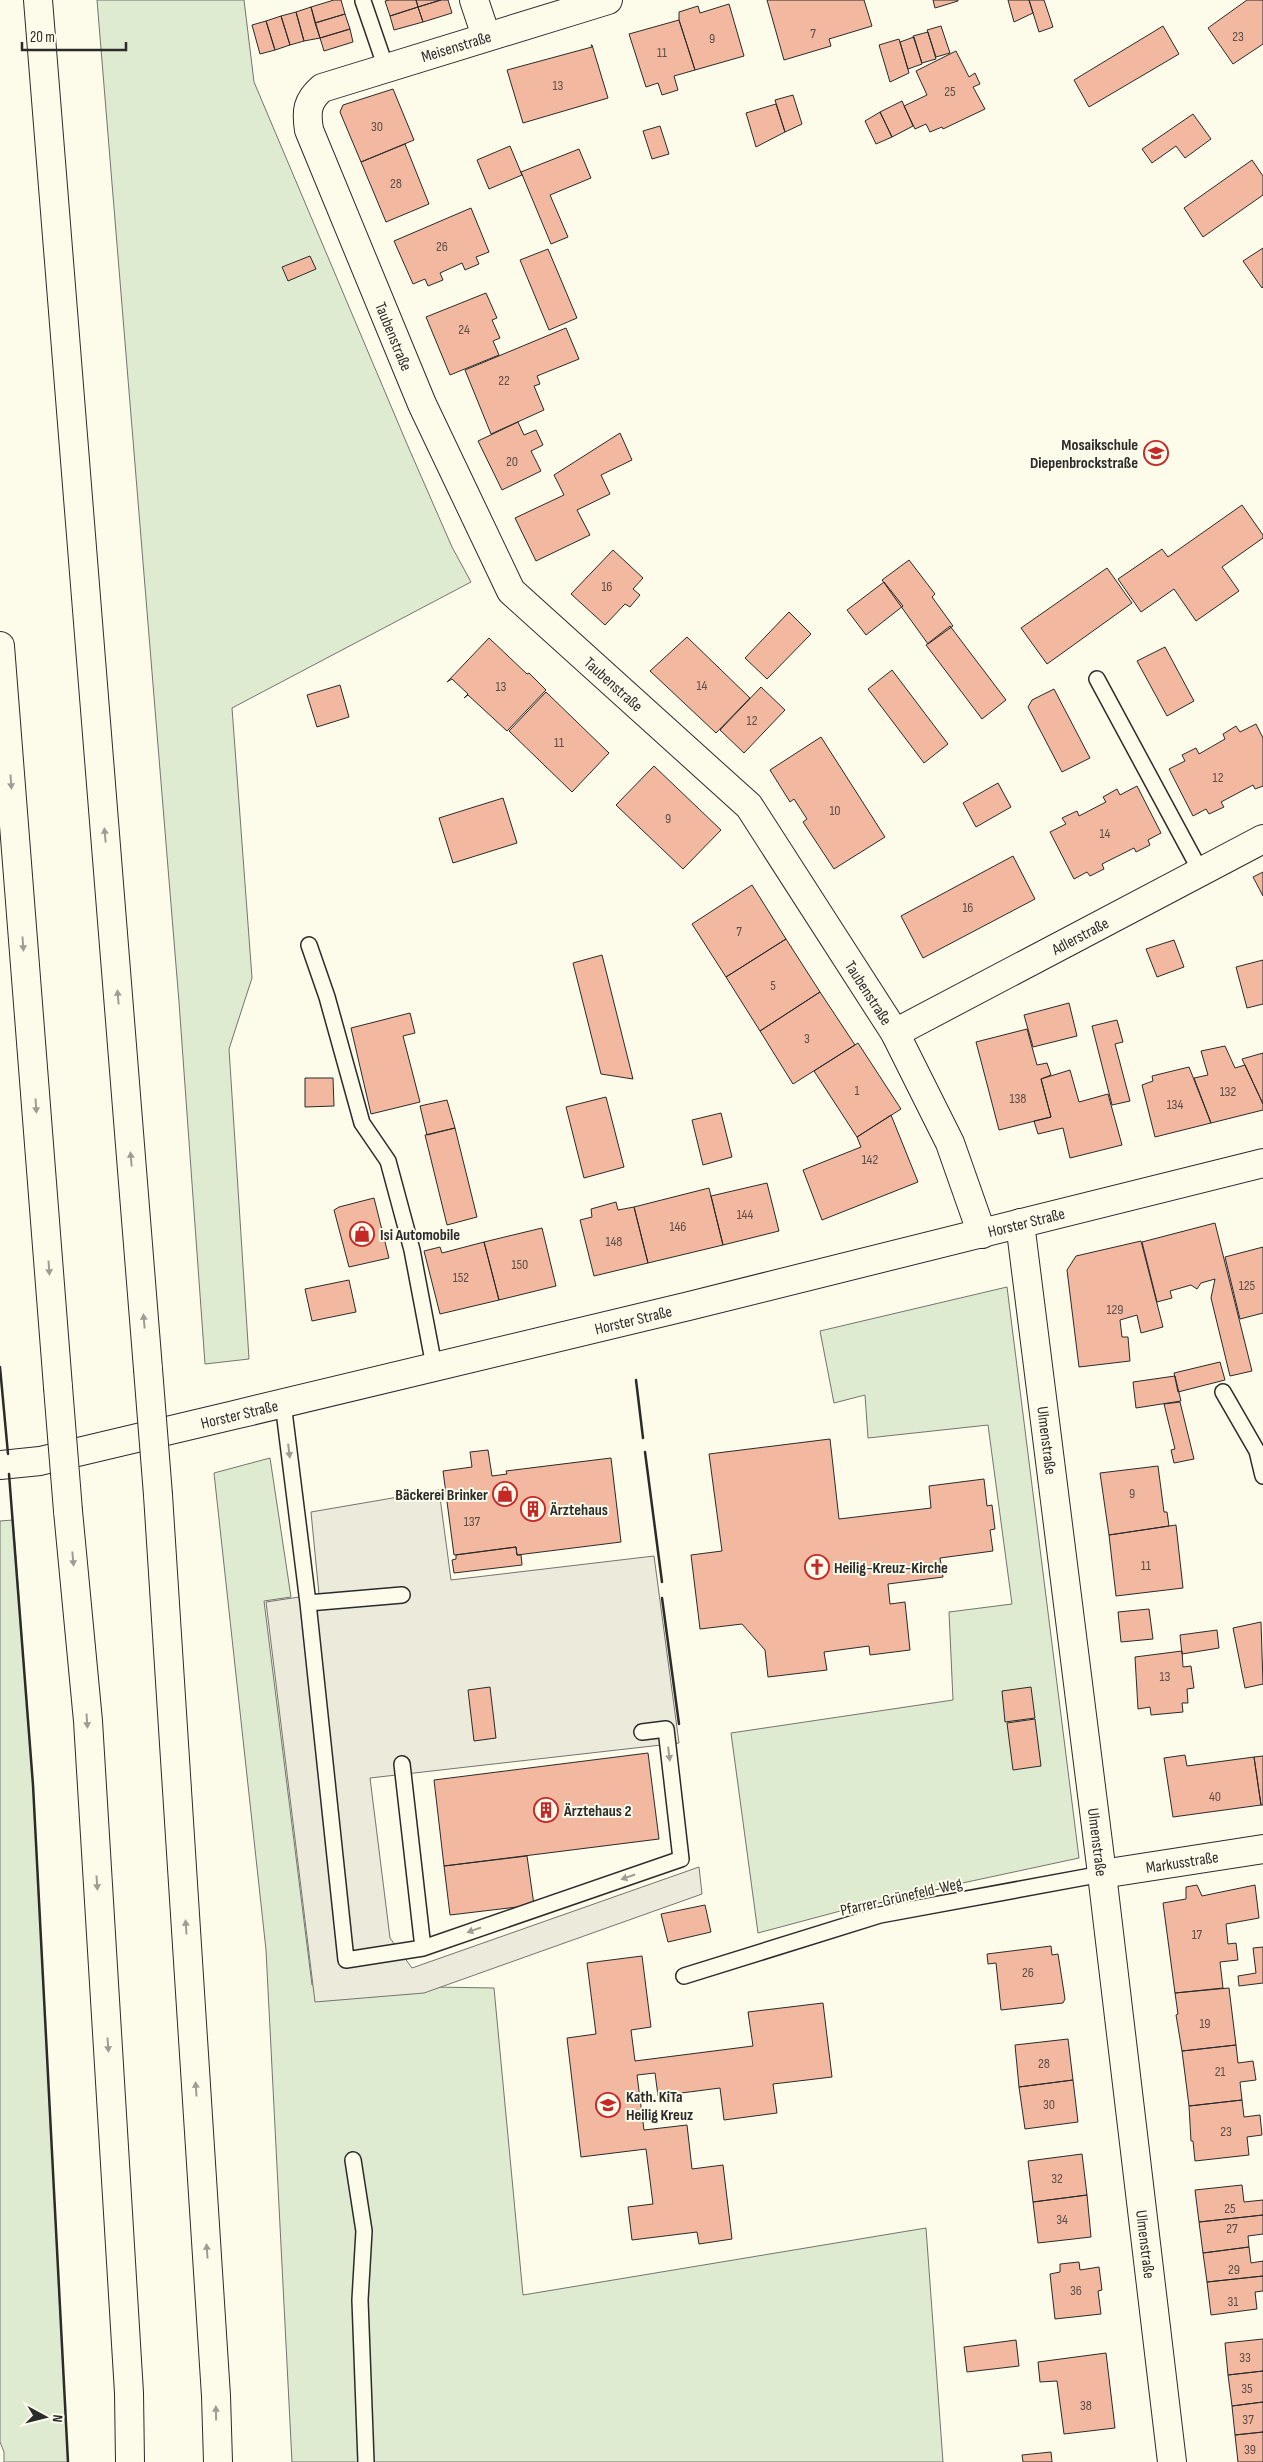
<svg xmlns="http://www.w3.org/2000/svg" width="1263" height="2462" font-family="'Sofia Sans Condensed',sans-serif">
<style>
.green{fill:#deebd1;stroke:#74746e}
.parking{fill:#eceadb;stroke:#74746e}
.building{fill:#f2b8a0;stroke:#2b2b2b}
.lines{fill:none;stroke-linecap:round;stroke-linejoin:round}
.service-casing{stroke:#2b2b2b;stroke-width:18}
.minor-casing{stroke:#2b2b2b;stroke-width:30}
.secondary-casing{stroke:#2b2b2b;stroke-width:30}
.motorway-casing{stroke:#2b2b2b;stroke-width:30}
.service{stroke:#fdfbea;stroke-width:15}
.minor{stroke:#fdfbea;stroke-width:28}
.secondary{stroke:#fdfbea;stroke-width:28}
.motorway{stroke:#fdfbea;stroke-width:28}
.motorway-bridge-casing{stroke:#2b2b2b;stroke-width:30;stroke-linecap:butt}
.motorway-bridge{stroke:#fdfbea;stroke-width:28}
.wall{stroke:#2b2b2b;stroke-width:2.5}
.oneway{fill:#9e9d94}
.labels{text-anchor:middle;stroke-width:4;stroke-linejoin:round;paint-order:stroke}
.number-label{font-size:14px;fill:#5d4e48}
.street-label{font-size:16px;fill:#2b2b2b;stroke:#fdfbea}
.poi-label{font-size:16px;font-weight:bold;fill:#2b2b2b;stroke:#fdfbea;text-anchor:start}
</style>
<rect width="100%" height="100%" fill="#fdfbea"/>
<path class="green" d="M97,0H244L254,82L407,444L452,547L471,582L232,708L252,978L229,1049L249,1359L205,1364L179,1002Z
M1007,1287L1079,1858L874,1902L758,1933L731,1733L953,1700L949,1612L1012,1604L988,1425L868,1438L865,1395L834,1403L820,1331Z
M270,1458L291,1597L264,1601L312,1985L494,1988L523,2295L926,2228L943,2462H292L266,1950L214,1473Z
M13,1520L33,1785L68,2462H4V2452L0,2442V1521Z"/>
<path class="parking" d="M439,1490L451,1580L654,1556L679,1743L370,1778L390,1938L412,1968L699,1867L702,1894L424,1993L315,2002L266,1602L319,1594L311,1512Z"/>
<path class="building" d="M334,0H341L345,14L315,23L311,7Z
M389,0H416L418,7L390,16L385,1Z
M416,0H441L418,7Z
M441,0H448L452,13L423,22L418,7Z
M767,0H864L872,26L829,39L831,46L784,60Z
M933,0H958V1L935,8Z
M1008,0H1029L1033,13L1014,22Z
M1029,0H1044L1053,27L1039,32Z
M1247,0H1263V44L1233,64L1208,28Z
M729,4L744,56L695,70L679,20V12L698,6L700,13Z
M311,7L320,38L304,41L296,12Z
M418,7L423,22L394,30L390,16Z
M296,12L304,41L290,45L281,16Z
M345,14L350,29L320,38L315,23Z
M281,16L290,45L275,50L266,21Z
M679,20L695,70L674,76L678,90L662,95L658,83L646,87L629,34Z
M266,21L275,50L260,54L252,25Z
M941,26L950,53L936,57L927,30Z
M1163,26L1179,54L1089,107L1074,80Z
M350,29L353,42L324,51L320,38Z
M928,32L936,59L922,63L913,36Z
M914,37L922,64L908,69L900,42Z
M899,39L909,73L890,82L879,45Z
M591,45H592L608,98L523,123L507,70L592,47Z
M956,51L969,77L975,73L980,84L973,87L985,109L943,129L942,127L930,132L926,124L915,129L904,106L927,95L916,71Z
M393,89L414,140L361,162L340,112L343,105Z
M793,95L802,124L785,132L775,100Z
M902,101L913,126L892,137L880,112Z
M776,104L785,132L756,147L746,113Z
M880,112L892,137L876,144L865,121Z
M1193,114L1211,139L1185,158L1176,146L1152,163L1142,149Z
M660,126L669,154L652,159L643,131Z
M405,144L429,204L386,222L361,162Z
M510,146L522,175L489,189L477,160Z
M579,149L591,178L550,195L568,237L551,244L521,172Z
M1252,160L1263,176V195L1203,237L1184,208Z
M471,208L489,252L476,257L479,264L465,270L462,263L440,273L443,280L428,286L425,279L413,284L394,241Z
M1263,248V287L1262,288L1243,261Z
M548,249L577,318L549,330L520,260Z
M310,256L316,269L288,281L282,267Z
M486,293L497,318L492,320L500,338L493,341L499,355L450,375L426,317Z
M566,328L579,359L537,376L540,384L534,386L544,410L491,434L465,370Z
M518,422L524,435L536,430L543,445L531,451L541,471L502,490L478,441Z
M620,433L632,460L601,475L610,494L577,510L590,535L536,561L515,518L564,495L554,475Z
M1242,505L1263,535V538L1222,567L1239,591L1196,621L1174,589L1141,612L1118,579L1162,549L1168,557Z
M613,550L643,578L633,589L640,595L630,607L625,604L605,625L571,594Z
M909,560L935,594L932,597L953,626L928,644L882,580Z
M1107,568L1132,603L1047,664L1021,628Z
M884,582L903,606L866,635L847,610Z
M789,612L811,634L767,679L745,658Z
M950,626L1006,700L982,719L926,645Z
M687,637L750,698L716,733L650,671Z
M489,638L527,674L529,673L546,690L507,731L468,695L464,698L468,694L452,679L447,682Z
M1165,647L1194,701L1167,716L1137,661Z
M892,670L948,744L924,763L868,689Z
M340,685L349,717L317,727L307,695Z
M761,687L785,710L744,753L720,730Z
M1054,689L1090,758L1062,772L1028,707L1032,700Z
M546,692L609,753L572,792L509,731Z
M1256,724L1263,738V786L1255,789L1253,785L1221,802L1224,807L1209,814L1206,809L1193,816L1169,769L1185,761L1182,755L1196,748L1199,754L1225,739L1223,734L1236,726L1240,732Z
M821,737L885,837L834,869L803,822L807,819L794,799L790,802L770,770Z
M654,766L721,830L683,869L616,805Z
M998,783L1011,807L976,827L963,803Z
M1137,786L1161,833L1148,840L1150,845L1136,852L1134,848L1102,864L1104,869L1090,876L1087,872L1074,879L1050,832L1066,824L1062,818L1077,811L1079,816L1106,802L1103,797L1117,789L1120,795Z
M503,798L517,843L453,863L439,818Z
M1013,856L1035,899L923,958L901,916Z
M1263,872V896L1253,877Z
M752,885L786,939L726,977L692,924Z
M786,939L820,992L760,1031L726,977Z
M1174,940L1184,967L1157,977L1146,949Z
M602,955L633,1079L601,1074L573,963Z
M1263,960V1004L1247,1008L1236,967Z
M820,992L855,1045L793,1084L760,1031Z
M1069,1003L1077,1036L1033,1047L1024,1015Z
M410,1013L415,1033L403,1036L420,1102L371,1114L351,1028Z
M1117,1020L1123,1042L1115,1044L1130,1101L1112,1105L1092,1026Z
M1027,1029L1037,1065L1047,1063L1051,1075L1041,1079L1051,1117L999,1130L976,1042Z
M858,1043L901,1109L857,1137L814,1071Z
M1225,1046L1235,1068L1245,1065L1263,1104V1110L1211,1123L1194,1078L1208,1075L1201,1051Z
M1263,1053V1104L1242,1059Z
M1189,1067L1211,1123L1155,1137L1142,1085L1153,1081L1152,1076Z
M1070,1070L1079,1102L1108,1094L1122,1145L1070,1158L1063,1128L1038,1134L1034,1121L1051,1117L1041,1079Z
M305,1078H333L334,1106L305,1107Z
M606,1097L624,1167L584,1178L566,1107Z
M447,1100L455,1128L427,1135L420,1106Z
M721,1113L732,1157L703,1165L692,1120Z
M891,1115L918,1182L822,1220L803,1170L861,1147L857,1137Z
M455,1128L477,1217L447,1225L425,1135Z
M767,1183L779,1231L723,1245L711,1196Z
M709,1188L723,1245L648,1263L634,1207Z
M374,1198L389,1258L349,1267L334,1210L339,1207Z
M616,1202L618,1210L634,1207L648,1263L594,1276L580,1220L592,1217L591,1209Z
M1215,1223L1252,1371L1230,1376L1211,1298L1215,1279L1201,1283L1197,1289L1191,1285L1170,1291L1172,1298L1157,1302L1142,1242Z
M542,1228L556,1286L499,1300L484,1242Z
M1141,1241L1163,1327L1141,1333L1137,1315L1120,1320L1122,1337H1128L1130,1361L1079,1367L1067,1270L1076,1256Z
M484,1242L499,1300L440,1314L424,1251L440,1247L442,1253Z
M1263,1247V1313L1240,1319L1225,1257Z
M349,1280L356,1312L312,1321L305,1289Z
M1220,1362L1225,1380L1178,1392L1174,1373Z
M1175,1376L1181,1401L1136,1408L1133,1382Z
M1180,1402L1194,1459L1174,1463L1171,1450L1175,1449L1164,1404Z
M830,1439L839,1519L931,1508L929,1486L984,1479L987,1506L992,1505L995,1529L990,1530L993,1551L940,1558L943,1577L888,1584L890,1604L905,1602L910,1650L870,1655L869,1646L824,1652L827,1670L768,1677L765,1650L742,1624L700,1629L691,1555L722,1551L709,1454Z
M488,1450L492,1476L507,1474L506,1471L611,1458L621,1542L517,1555L516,1547L454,1555L443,1471L472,1467L470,1452Z
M1158,1466L1164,1512H1167L1169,1526L1109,1535L1100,1473Z
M1176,1525L1183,1588L1116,1596L1109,1535Z
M516,1547L517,1555H521L522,1565L454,1573L452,1560L456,1559V1555Z
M1149,1609L1153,1639L1121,1642L1118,1612Z
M1261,1622L1263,1684L1245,1688L1233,1628Z
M1217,1630L1219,1648L1182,1654L1180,1635Z
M1182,1651L1183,1667L1191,1666L1194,1688L1187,1689L1188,1703H1182L1183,1712L1151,1715L1150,1707L1138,1709L1135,1657Z
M490,1687L496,1738L474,1741L468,1690Z
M1031,1687L1035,1718L1005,1722L1002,1691Z
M1035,1719L1041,1766L1013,1770L1007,1723Z
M648,1753L659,1839L444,1866L434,1780Z
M1185,1755L1187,1766L1254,1757L1261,1805L1173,1817L1164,1758Z
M1263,1756V1805H1261L1254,1757Z
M527,1856L534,1905L450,1915L444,1866Z
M1197,1885L1202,1896L1255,1885L1259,1918L1226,1924L1228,1944L1236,1943L1238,1960L1220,1962L1223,1988L1175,1993L1163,1903L1186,1899V1887Z
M705,1905L711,1932L668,1942L661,1914Z
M1051,1946L1052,1955L1058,1954L1065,1999L1063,2003L1001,2010L996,1963L988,1964L987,1954Z
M1263,1947V1983L1239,1986L1238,1976L1256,1973L1253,1948Z
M642,1956L651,2027L631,2030L635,2061L753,2046L748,2012L823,2003L832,2077L773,2084L777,2113L724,2120L720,2088L658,2096L655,2073L637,2075L644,2130L687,2125L692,2169L723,2165L732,2239L699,2244L697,2232L632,2240L628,2207L653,2204L646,2149L581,2157L567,2038L596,2034L587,1963Z
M1229,1988L1236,2045L1182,2051L1176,2015L1178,2014L1175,1993Z
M1068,2039L1073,2080L1019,2087L1015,2045Z
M1236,2045L1238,2063L1253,2061L1256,2080L1240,2082L1242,2100L1189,2106L1182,2051Z
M1073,2080L1078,2122L1025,2129L1019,2087Z
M1242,2100L1244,2117L1260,2115L1262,2135L1247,2137L1249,2155L1195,2161L1193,2141H1191L1189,2106Z
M1082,2154L1087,2195L1033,2202L1028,2161Z
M1242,2185L1244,2202L1263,2200V2215L1199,2222L1195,2190Z
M1087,2195L1091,2237L1038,2243L1033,2202Z
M1263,2215V2234L1248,2236L1249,2247L1203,2253L1199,2222Z
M1249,2247L1251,2263L1263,2261V2276L1207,2282L1203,2253Z
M1079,2262L1080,2270L1099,2267L1102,2290L1098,2291L1101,2314L1055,2319L1050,2274L1060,2272V2264Z
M1263,2276V2291L1255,2292L1257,2309L1211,2315L1207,2282Z
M1263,2339V2371L1228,2375L1225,2343Z
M1016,2340L1019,2366L967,2372L964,2347Z
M1106,2353L1115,2428L1064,2434L1057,2381L1040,2382L1038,2362Z
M1263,2371V2402L1232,2406L1228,2375Z
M1263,2402V2432L1235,2435L1232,2406Z
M1263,2432V2462H1238L1235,2435Z
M1051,2452L1052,2462H1023L1022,2455Z"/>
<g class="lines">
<defs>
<path id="service" d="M363,1L386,68
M1097,679L1201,872
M309,945L327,997L362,1123L388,1161L412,1250L434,1366
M1223,1392L1257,1451L1263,1476
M283,1403L308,1603L346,1960L423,1948L681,1859L666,1729L642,1732
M308,1603L402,1595
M402,1764L423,1948
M684,1976L880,1915L1102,1874
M353,2160L364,2231L360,2300L366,2462"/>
<g id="minor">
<path d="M474,0L486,36"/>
<path id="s1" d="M608,0L322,88C307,101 306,111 309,130L422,404L511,591L749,806L895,1033L950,1143L982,1234"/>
<path id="s2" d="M895,1033L1263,839"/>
<path id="s3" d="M1020,1223L1102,1874L1172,2462"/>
<path id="s4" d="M1102,1874L1263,1849"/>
</g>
<g id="secondary">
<path id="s5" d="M0,1465L40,1461L234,1415L689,1306L1263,1163"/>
</g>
<path id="motorway" d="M38,0L148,1369
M0,646L58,1387
M158,1495L216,2396L218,2462
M68,1511L88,1721L129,2393L130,2462"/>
</defs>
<use href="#service" class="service-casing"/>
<use href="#minor" class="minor-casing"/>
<use href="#secondary" class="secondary-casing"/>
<use href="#motorway" class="motorway-casing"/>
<use href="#service" class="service"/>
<use href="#minor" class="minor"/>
<use href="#secondary" class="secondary"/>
<use href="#motorway" class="motorway"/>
<defs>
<path id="motorway-bridge" d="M148,1369L158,1495
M58,1387L68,1511"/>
</defs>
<use href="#motorway-bridge" class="motorway-bridge-casing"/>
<use href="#motorway-bridge" class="motorway-bridge"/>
<path class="wall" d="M0,1367L8,1454
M636,1380L643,1438
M645,1452L662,1582
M9,1474L33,1785L68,2462
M662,1598L679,1724"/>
</g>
<defs><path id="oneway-solid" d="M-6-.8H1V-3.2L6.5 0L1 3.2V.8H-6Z" transform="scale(1.25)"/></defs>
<g class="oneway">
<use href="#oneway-solid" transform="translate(11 782) rotate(86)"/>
<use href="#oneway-solid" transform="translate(105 835) rotate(-95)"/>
<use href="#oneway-solid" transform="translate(23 944) rotate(86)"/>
<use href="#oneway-solid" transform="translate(118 997) rotate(-95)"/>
<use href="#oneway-solid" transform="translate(36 1106) rotate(86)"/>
<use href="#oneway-solid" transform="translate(131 1159) rotate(-95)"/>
<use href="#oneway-solid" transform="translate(49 1268) rotate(86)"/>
<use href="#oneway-solid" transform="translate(144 1321) rotate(-95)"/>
<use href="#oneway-solid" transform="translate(289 1451) rotate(83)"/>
<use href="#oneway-solid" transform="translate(73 1559) rotate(85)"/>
<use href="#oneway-solid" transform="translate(87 1721) rotate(86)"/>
<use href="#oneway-solid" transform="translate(669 1754) rotate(83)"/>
<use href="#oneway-solid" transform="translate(628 1877) rotate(161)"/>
<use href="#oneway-solid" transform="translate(97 1883) rotate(86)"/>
<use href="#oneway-solid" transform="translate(186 1927) rotate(-94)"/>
<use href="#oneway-solid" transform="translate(474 1930) rotate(161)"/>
<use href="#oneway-solid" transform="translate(108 2045) rotate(86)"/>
<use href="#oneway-solid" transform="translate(196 2089) rotate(-94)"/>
<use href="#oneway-solid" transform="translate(207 2251) rotate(-94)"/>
<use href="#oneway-solid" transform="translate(216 2413) rotate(-91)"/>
</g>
<defs>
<symbol id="school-ring" viewBox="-11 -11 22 22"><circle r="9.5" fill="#fdfbea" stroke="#c62828" stroke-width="1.5"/><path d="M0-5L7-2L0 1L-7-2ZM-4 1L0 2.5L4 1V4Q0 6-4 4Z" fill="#c62828"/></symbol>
<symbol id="shop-ring" viewBox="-11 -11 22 22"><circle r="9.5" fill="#fdfbea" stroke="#c62828" stroke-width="1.5"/><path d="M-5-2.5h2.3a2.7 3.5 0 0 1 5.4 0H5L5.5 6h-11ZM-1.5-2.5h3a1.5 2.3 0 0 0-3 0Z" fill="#c62828"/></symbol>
<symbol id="building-ring" viewBox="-11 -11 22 22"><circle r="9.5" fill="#fdfbea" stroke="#c62828" stroke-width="1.5"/><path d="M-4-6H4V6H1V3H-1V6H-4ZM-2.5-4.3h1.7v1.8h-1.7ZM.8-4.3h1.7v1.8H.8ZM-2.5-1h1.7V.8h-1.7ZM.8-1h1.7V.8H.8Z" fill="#c62828"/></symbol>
<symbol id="church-ring" viewBox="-11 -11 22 22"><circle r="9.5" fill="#fdfbea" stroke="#c62828" stroke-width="1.5"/><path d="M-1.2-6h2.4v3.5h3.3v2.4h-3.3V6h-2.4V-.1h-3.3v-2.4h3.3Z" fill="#c62828"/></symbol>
</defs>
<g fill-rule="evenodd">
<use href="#school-ring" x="1142" y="439" width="28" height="28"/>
<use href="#shop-ring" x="348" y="1220" width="28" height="28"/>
<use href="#shop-ring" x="491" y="1480" width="28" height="28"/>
<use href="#building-ring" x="519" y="1495" width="28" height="28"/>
<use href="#church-ring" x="803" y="1553" width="28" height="28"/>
<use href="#building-ring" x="532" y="1796" width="28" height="28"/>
<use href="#school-ring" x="594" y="2091" width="28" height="28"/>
</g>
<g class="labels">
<g class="number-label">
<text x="813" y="38">7</text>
<text x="1238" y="41">23</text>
<text x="712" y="43">9</text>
<text x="662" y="57">11</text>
<text x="558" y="90">13</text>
<text x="950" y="96">25</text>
<text x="377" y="131">30</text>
<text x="396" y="188">28</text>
<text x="442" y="251">26</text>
<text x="464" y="334">24</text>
<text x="504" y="385">22</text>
<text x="512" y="466">20</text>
<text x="607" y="591">16</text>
<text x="702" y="690">14</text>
<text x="501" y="691">13</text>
<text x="752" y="725">12</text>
<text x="559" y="747">11</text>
<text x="1218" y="782">12</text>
<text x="835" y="815">10</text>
<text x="668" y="823">9</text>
<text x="1105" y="838">14</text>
<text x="968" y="912">16</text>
<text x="739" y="936">7</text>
<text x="773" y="990">5</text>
<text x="807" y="1043">3</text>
<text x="857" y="1095">1</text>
<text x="1228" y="1096">132</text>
<text x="1018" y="1103">138</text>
<text x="1175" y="1109">134</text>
<text x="870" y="1164">142</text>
<text x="745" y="1219">144</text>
<text x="678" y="1231">146</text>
<text x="614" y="1246">148</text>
<text x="520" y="1269">150</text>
<text x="461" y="1282">152</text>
<text x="1247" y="1290">125</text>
<text x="1115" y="1314">129</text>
<text x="1132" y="1498">9</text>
<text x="472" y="1526">137</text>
<text x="1146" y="1570">11</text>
<text x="1165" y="1681">13</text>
<text x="1215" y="1801">40</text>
<text x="1197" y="1939">17</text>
<text x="1028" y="1977">26</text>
<text x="1205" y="2028">19</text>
<text x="1044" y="2068">28</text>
<text x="1220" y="2076">21</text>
<text x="1049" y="2109">30</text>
<text x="1226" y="2136">23</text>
<text x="1057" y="2183">32</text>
<text x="1230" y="2213">25</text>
<text x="1062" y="2224">34</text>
<text x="1232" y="2233">27</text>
<text x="1234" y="2274">29</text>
<text x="1076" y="2295">36</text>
<text x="1233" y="2306">31</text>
<text x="1245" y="2362">33</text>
<text x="1247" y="2393">35</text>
<text x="1086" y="2410">38</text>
<text x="1248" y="2424">37</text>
<text x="1250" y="2454">39</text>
</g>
<g class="street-label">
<text transform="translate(456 46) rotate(-17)" y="6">Meisenstraße</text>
<text dy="6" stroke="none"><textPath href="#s1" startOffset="569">Taubenstraße</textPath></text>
<text dy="6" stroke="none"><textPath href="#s1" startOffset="988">Taubenstraße</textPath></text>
<text dy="6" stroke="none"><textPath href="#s2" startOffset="209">Adlerstraße</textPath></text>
<text dy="6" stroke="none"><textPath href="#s1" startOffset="1392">Taubenstraße</textPath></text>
<text dy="6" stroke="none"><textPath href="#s5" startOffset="1055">Horster Straße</textPath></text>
<text dy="6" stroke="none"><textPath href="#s5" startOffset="650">Horster Straße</textPath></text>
<text dy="6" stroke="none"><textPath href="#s5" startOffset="245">Horster Straße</textPath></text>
<text dy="6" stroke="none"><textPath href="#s3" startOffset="219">Ulmenstraße</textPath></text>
<text dy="6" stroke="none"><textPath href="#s3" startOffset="624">Ulmenstraße</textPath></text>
<text dy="6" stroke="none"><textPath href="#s4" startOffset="81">Markusstraße</textPath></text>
<text transform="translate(901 1896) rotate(-13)" y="6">Pfarrer-Grünefeld-Weg</text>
<text dy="6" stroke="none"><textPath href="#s3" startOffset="1029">Ulmenstraße</textPath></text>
</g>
<g class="poi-label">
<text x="1138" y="450" text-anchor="end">Mosaikschule<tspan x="1138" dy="18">Diepenbrockstraße</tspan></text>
<text x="380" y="1240">Isi Automobile</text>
<text x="488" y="1500" text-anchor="end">Bäckerei Brinker</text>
<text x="550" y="1515">Ärztehaus</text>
<text x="834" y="1573">Heilig-Kreuz-Kirche</text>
<text x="564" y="1816">Ärztehaus 2</text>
<text x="626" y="2102">Kath. KiTa<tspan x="626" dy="18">Heilig Kreuz</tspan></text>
</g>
</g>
<g transform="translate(45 2417) rotate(97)" stroke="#fdfbea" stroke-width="4" paint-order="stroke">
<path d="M0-4L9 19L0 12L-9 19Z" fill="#2b2b2b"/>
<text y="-8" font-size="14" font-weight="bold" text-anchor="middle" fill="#2b2b2b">N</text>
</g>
<path d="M22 42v8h104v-8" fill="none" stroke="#2b2b2b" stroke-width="2.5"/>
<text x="30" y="42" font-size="15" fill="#2b2b2b" stroke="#fdfbea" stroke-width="4" paint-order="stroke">20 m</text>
</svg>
